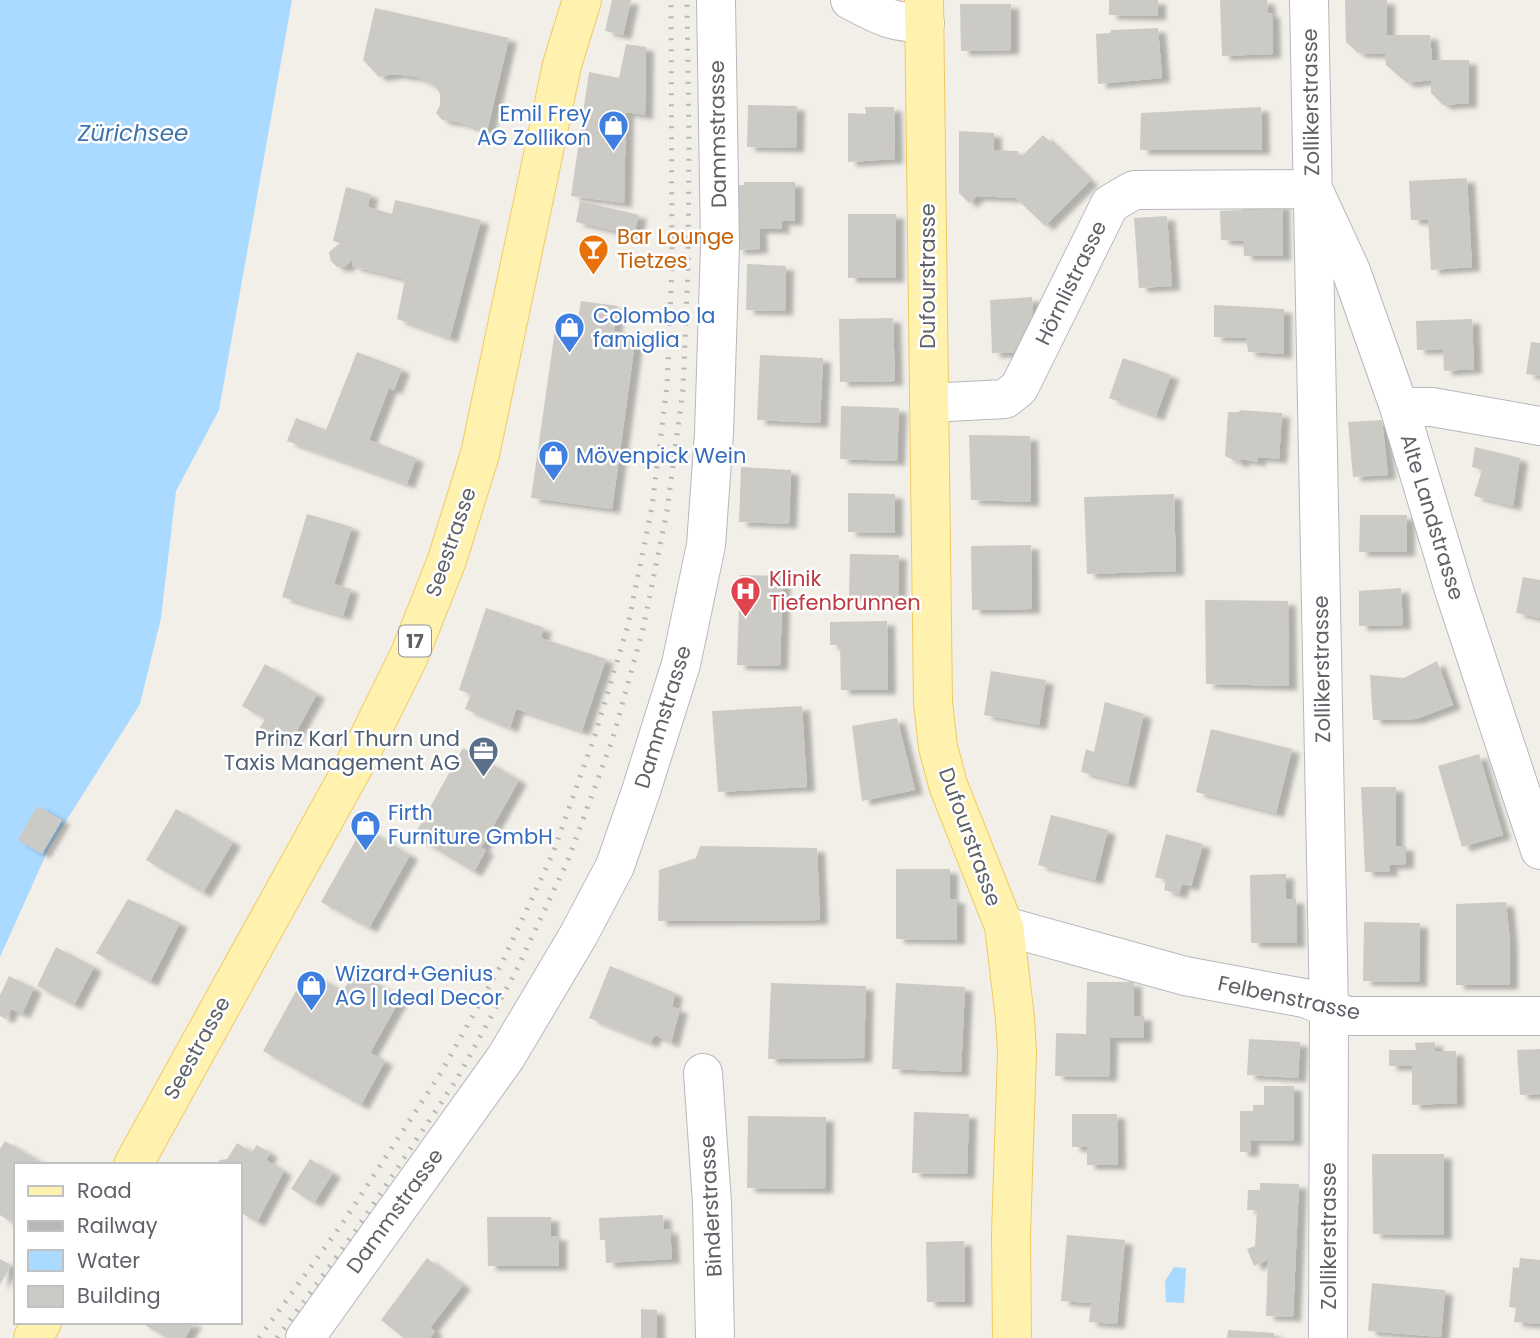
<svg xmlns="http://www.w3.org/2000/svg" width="1540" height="1338" font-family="Poppins,sans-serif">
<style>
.water{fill:#aadaff}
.building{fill:#cccac5;filter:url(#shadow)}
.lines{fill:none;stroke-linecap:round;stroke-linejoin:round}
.minor-casing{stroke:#b5b8bc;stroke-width:40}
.major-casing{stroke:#f2c960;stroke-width:40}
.minor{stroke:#fff;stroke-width:38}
.major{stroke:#fff2af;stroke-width:38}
.rail{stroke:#b6b7b8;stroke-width:5;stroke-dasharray:2 9;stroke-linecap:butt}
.labels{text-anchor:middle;stroke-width:5;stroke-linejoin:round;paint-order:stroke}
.shield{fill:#fff;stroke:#8f9295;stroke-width:2}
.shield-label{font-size:19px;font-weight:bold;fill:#5f6368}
.street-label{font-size:21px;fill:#5f6368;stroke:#fff}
.shop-label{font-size:21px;fill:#366cbe;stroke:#fff;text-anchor:start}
.food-label{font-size:21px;fill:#c56008;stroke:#fff;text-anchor:start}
.health-label{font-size:21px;fill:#be3a42;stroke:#fff;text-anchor:start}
.service-label{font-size:21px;fill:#4e5e75;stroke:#fff;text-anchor:end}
.water-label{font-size:23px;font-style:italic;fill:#4174aa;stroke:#fff}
</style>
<defs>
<filter id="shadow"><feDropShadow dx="8" dy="4.5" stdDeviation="2" flood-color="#0004"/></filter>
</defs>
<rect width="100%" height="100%" fill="#f1efe8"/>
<path class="water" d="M0,0H292L219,410L176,491L161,618L140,704L49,848L0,957Z
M1174,1267L1186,1268L1184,1303L1166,1302L1165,1281Z"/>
<path class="building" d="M612,0H631L623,35L605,31Z
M1109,0H1158V16L1109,15Z
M1220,0H1267L1268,13H1272L1273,54L1222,56Z
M1345,0H1387V35H1430L1432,60H1469V103L1443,105L1431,93V80L1407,83L1386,65L1385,54L1358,53L1346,42Z
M960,4H1011V50L961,51Z
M375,8L509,38L487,131L458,122L442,120L436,113L440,105V94L435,86L417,77L395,74L379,77L363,60Z
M1158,28L1162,78L1098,84L1096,34L1110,33L1111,30Z
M626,44L646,47L645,115L626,112L624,203L571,196L589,72L619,78Z
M748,105L797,106L796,148L747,147Z
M865,107H894L895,159L848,162V113L866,114Z
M1261,107L1262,150H1140L1141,113Z
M959,131L994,133V150L1018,151L1019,159L1043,135L1090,181L1045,226L1016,198L977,196L969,203L959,193Z
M1467,178L1472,267L1431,270L1428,220H1411L1409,181Z
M744,182H795V221H781L782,229H759L760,249L736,250L735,185H744Z
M346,187L370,194L368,207L392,214L395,200L481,220L450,338L397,319L405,279L352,266V260L345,267H337L331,261L329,252L340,243L333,241Z
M580,201L639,215L634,235L576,222Z
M1242,204H1282L1283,256H1244L1243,241L1221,240L1220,211L1242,210Z
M848,214H896V278H848Z
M1167,216L1172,286L1139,288L1134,218Z
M747,264L786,266L785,311L746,310Z
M1032,297L1034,338L1024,352L992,353L990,300Z
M581,301L618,306L614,331L636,335L612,509L531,498L556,323L577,326Z
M1214,305L1284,309V354L1248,352L1246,338L1214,337Z
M893,318L895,381L840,382L839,319Z
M1472,319L1474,369L1444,371L1443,349L1417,350L1416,321Z
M1531,342L1540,343V376L1526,374Z
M357,352L402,369L394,390L389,388L369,440L416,458L407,484L287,441L296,418L326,430Z
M760,355L823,358L820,423L757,420Z
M1123,358L1171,375L1156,416L1109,398Z
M841,406L899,408L897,461L840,459Z
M1240,410L1282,413L1279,459L1258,457V462L1241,459V464L1225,456L1228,412H1239Z
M1382,420L1388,475L1353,477L1348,422Z
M969,435L1030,436L1031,502L971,500Z
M1475,447L1520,458L1513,506L1474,496L1482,470L1472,467Z
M741,467L791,470L789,524L739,522Z
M848,493L895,494V533L848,532Z
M1174,494L1176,571L1087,574L1084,497Z
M307,514L352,527L334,584L351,589L343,616L282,597Z
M1360,515H1407V552H1359Z
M1031,545L1032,609L972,610L971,546Z
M850,554L899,555L898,597L849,596Z
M740,575L783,576L780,666L737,665Z
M1523,577L1540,580V618L1516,613Z
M1401,588L1403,625L1359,626V591Z
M1205,600L1288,601L1289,686L1206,684Z
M486,608L544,628L541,638L606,659L582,731L516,709L510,728L465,709L471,694L459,690Z
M887,621L888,690H841L840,645H830V622Z
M1437,661L1453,705L1416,719L1373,720L1370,675L1404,678Z
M265,664L317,694L289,745L259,729L265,719L242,706Z
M991,671L1046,680L1039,725L984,715Z
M1105,702L1144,714L1128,784L1081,772L1086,749L1094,752Z
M802,706L807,787L718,792L712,711Z
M897,718L915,790L862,801L852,726Z
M1211,729L1292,749L1276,813L1196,792Z
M463,748L519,780L481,848L486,850L474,872L414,836Z
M1479,754L1503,835L1462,847L1438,766Z
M1361,787H1396V846H1406V864L1389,865L1390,872H1365Z
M37,806L62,820L42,854L18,840Z
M176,809L233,842L203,893L146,860Z
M1051,815L1108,830L1095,880L1038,865Z
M363,827L410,855L369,928L321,902Z
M1166,834L1203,844L1191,886L1182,884L1179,894L1164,890L1166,880L1155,877Z
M700,846L817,848L820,920L658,921L659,870L696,858Z
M896,869H950V899H957V940L896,939Z
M1286,874V899H1296L1297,943H1251L1250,875Z
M128,899L180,923L150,982L96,953Z
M1506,902L1510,942V985H1456V904Z
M1364,922L1420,923L1419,982L1363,981Z
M56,947L94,967L74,1005L37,986Z
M610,966L675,993L672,1007L680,1009L671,1043L655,1035L650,1043L589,1018Z
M354,971L401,997L370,1053L385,1061L361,1105L263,1051L296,991L300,994L306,982L309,983L314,975L343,991Z
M9,976L34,988L22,1014L11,1009L6,1019L0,1016V995Z
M1087,982H1134V1016H1144V1038H1110L1109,1077L1055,1076L1056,1033L1086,1034Z
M771,983L866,986L864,1058L768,1059Z
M896,983L965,987L961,1072L892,1069Z
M1249,1039L1300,1042L1298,1078L1247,1075Z
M1435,1042V1051H1456L1457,1103L1412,1105V1066H1389V1050H1416L1415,1043Z
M1540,1049V1094L1520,1095L1517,1050Z
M1264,1086H1294V1141L1251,1140V1152H1240V1111H1253V1105H1264Z
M914,1112L969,1114L967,1174L912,1173Z
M1072,1114H1117L1118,1165H1087V1147H1072Z
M748,1116L826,1117L825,1189L747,1188Z
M5,1141L46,1165H16V1214L11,1222L0,1215V1149Z
M237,1143L252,1152L257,1145L270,1153L266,1160L284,1171L257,1222L240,1212V1165H216L220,1160L227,1159Z
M1372,1154H1444V1235L1373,1234Z
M310,1159L333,1173L314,1203L291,1189Z
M1260,1183L1299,1184L1293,1317L1266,1316L1268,1260L1254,1266L1247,1249L1255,1246L1257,1210H1247L1248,1190H1260Z
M663,1215L664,1230L670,1229L672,1259L606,1263L605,1240H600L599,1218Z
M487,1217H551V1236H559V1266H488Z
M1067,1235L1125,1240L1117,1324L1089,1322L1091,1303L1061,1301Z
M964,1241L965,1302H927L926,1242Z
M427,1258L463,1285L430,1328L435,1331L430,1338H404L381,1320Z
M1520,1258L1540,1260V1324L1514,1322L1516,1308L1509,1307L1513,1267L1519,1268Z
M0,1259L11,1265L0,1285Z
M1372,1283L1445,1290L1441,1337L1368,1331Z
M641,1309L657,1310V1338H641Z
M140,1322H194L185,1338H167Z
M1228,1330L1274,1333V1338H1227Z"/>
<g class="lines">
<defs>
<path id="minor" d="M850,0C879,15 891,23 925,23
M1309,0L1329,1010L1328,1338
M929,403L1005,399L1019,388L1110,204L1134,190L1313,189L1351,271L1399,407L1455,593L1540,850
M1399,407H1432L1540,426
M1004,926L1185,976L1304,998C1320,1003 1333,1011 1349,1016H1540
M703,1073L712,1203L715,1338
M305,1338L506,1057L578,936L615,866L641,791L681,664L706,545L714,433L720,246L716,0"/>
<path id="major" d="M924,0L933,703L938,747L948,785L1004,926L1015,1018L1017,1052L1011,1234L1012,1338
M133,1165L362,751L409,656L447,560L480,454L562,65L582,0
M33,1338L42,1322"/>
</defs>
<use href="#minor" class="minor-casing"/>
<use href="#major" class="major-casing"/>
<use href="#minor" class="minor"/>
<use href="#major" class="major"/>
<path class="rail" d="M259,1338L342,1224L442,1071L501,965L553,853L595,735L628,625L652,507L667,386L672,267L671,0
M277,1338L354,1233L457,1079L516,971L568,860L612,741L643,629L667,511L683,389L688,269L689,143L687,0"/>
</g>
<defs>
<symbol id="shop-pin" viewBox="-11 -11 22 30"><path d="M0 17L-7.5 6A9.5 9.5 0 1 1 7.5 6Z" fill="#3f7fe0" stroke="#fff"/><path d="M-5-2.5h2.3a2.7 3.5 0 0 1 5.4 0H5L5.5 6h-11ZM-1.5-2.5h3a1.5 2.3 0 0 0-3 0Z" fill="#fff"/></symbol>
<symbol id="bar-pin" viewBox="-11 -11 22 30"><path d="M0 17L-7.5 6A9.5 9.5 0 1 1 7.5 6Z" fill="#e8710a" stroke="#fff"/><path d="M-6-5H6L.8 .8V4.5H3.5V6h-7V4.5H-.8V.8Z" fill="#fff"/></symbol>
<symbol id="hospital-pin" viewBox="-11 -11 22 30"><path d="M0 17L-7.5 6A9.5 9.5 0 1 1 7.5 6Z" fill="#e0444e" stroke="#fff"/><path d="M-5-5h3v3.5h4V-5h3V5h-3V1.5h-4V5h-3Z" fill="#fff"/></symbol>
<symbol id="office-pin" viewBox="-11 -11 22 30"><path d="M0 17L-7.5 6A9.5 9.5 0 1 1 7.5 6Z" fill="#5c6f8a" stroke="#fff"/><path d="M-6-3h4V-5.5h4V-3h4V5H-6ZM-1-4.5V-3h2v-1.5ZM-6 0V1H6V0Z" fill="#fff"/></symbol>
</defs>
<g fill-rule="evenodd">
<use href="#shop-pin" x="596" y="108" width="35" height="47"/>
<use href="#bar-pin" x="576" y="232" width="35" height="47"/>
<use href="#shop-pin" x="552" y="310" width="35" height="47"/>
<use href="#shop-pin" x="536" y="438" width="35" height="47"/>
<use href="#hospital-pin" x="728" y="574" width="35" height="47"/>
<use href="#office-pin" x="466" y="734" width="35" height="47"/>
<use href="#shop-pin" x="348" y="808" width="35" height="47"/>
<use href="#shop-pin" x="294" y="968" width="35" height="47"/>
</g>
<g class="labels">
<rect class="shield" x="399" y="625.5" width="32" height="31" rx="5"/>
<g class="shield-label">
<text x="415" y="648">17</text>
</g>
<g class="street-label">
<text transform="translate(1311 102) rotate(-91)" y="7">Zollikerstrasse</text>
<text transform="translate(718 134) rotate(-91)" y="7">Dammstrasse</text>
<text transform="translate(928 276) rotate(-90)" y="7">Dufourstrasse</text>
<text transform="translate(1071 283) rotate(-64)" y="7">Hörnlistrasse</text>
<text transform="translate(1432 517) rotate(73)" y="7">Alte Landstrasse</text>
<text transform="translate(451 542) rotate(-71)" y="7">Seestrasse</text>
<text transform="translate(1322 669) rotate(-91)" y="7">Zollikerstrasse</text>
<text transform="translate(663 717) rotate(-73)" y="7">Dammstrasse</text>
<text transform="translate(970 837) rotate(70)" y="7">Dufourstrasse</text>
<text transform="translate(1289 998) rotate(12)" y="7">Felbenstrasse</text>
<text transform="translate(197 1048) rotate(-61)" y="7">Seestrasse</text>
<text transform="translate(711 1206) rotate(-93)" y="7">Binderstrasse</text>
<text transform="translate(395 1211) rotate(-54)" y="7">Dammstrasse</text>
<text transform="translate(1329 1236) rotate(-90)" y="7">Zollikerstrasse</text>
</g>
<g class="shop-label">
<text x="591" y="121" text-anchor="end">Emil Frey<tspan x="591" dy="24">AG Zollikon</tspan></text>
<text x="593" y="323">Colombo la<tspan x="593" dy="24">famiglia</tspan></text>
<text x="576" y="463">Mövenpick Wein</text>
<text x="388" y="820">Firth<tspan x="388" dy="24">Furniture GmbH</tspan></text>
<text x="335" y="981">Wizard+Genius<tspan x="335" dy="24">AG | Ideal Decor</tspan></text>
</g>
<g class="food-label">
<text x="617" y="244">Bar Lounge<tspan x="617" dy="24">Tietzes</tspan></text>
</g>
<g class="health-label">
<text x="769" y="586">Klinik<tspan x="769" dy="24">Tiefenbrunnen</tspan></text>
</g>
<g class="service-label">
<text x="460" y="746">Prinz Karl Thurn und<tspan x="460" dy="24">Taxis Management AG</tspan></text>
</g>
<g class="water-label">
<text x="133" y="141">Zürichsee</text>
</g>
</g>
<rect x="14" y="1163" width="228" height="161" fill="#ffffff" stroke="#bfc1c3" stroke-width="2"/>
<rect x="28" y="1186" width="35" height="10" fill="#fff2af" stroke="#bfc1c3" stroke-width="2"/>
<text x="77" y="1198" font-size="21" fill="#5f6368">Road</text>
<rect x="28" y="1221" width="35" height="10" fill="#b6b7b8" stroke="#bfc1c3" stroke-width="2"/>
<text x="77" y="1233" font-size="21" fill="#5f6368">Railway</text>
<rect x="28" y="1250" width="35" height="21" fill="#aadaff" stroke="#bfc1c3" stroke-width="2"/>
<text x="77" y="1268" font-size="21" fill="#5f6368">Water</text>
<rect x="28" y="1286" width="35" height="21" fill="#cccac5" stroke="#bfc1c3" stroke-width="2"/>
<text x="77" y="1303" font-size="21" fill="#5f6368">Building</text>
</svg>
